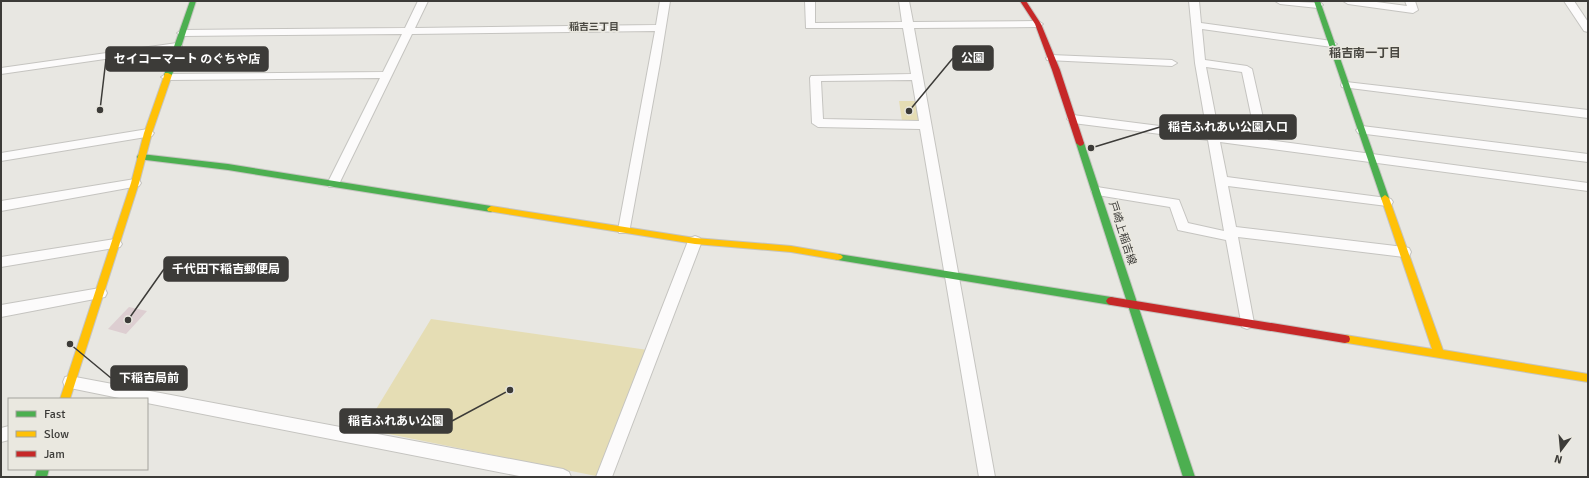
<svg xmlns="http://www.w3.org/2000/svg" width="1589" height="478" font-family="Signika,'Noto Sans JP',sans-serif">
<style>
.green{fill:#e5ddb4}
.building{fill:#ddced1}
.lines{fill:none;stroke-linecap:round;stroke-linejoin:round}
.street-casing{stroke:#c5c4c0;stroke-width:2}
.fast-casing{stroke:#c5c4c0;stroke-width:2}
.slow-casing{stroke:#c5c4c0;stroke-width:2}
.jam-casing{stroke:#c5c4c0;stroke-width:2}
.street{fill:#fcfbfb;fill-rule:evenodd}
.fast{fill:#4caf50;fill-rule:evenodd}
.slow{fill:#ffc107;fill-rule:evenodd}
.jam{fill:#c62828;fill-rule:evenodd}
.labels{text-anchor:middle;stroke-width:3.5;stroke-linejoin:round;paint-order:stroke}
.far-neighbourhood-label{font-size:10px;font-weight:bold;fill:#4a4841;stroke:#eae8e0}
.street-label{font-size:11px;fill:#3c3b38;stroke:#eae8e0}
.neighbourhood-label{font-size:12px;font-weight:bold;fill:#4a4841;stroke:#eae8e0}
.leader{fill:none;stroke:#3c3b38;stroke-width:1.5}
.callout-dot{fill:#3c3b38;stroke:#eae8e0;stroke-width:1.5}
.callout{fill:#3c3b38;stroke:#3c3b38;stroke-width:1.5}
.callout-label{font-size:12px;text-anchor:middle;font-weight:bold;fill:#fff}
</style>
<rect width="100%" height="100%" fill="#e8e7e2"/>
<path class="green" d="M899,101H917L920,120L902,121Z
M431,319L648,350L596,476L364,429Z"/>
<path class="building" d="M129,307L147,311L126,334L108,329Z"/>
<g class="lines">
<defs>
<path id="street" d="M418,1H428L415,28L656,25L660,1H670L660,63L629,233H619L618,230L655,31L412,34L339,184L337,187H329L327,184L380,78L166,80L161,77L166,74L383,72L402,34L182,36L177,33L182,30L405,28Z
M805,1H815V23L902,22L899,1H909L913,22L1038,21L1043,24L1038,27L914,28L995,477H979L920,129L818,127L812,123L810,78L811,76L911,74L903,28H806ZM912,80L919,121L823,119L821,81Z
M1189,1H1199L1201,23L1332,41L1337,44L1332,47L1202,29L1205,60L1247,66L1252,69L1268,140L1588,183V191L1220,142L1227,177L1387,198L1391,199L1393,202L1391,205L1387,206L1228,186L1236,227L1404,247L1409,248L1411,252L1409,256L1404,257L1238,237L1254,323L1252,327L1247,329L1242,327L1226,240L1178,230L1170,207L1097,195L1093,194L1091,191L1093,188L1097,187L1179,200L1188,223L1224,231L1208,140L1073,123L1067,119L1073,115L1207,132L1195,63ZM1206,67L1242,72L1256,138L1219,134Z
M1275,1L1321,3L1323,5L1318,8L1280,4Z
M1343,1H1369L1407,6L1405,1H1415L1418,10L1413,13L1348,4Z
M1564,1H1574L1588,22V32L1584,31Z
M177,43L181,44L182,46L181,48L1,74V68Z
M1051,55L1172,60L1177,63L1172,66L1047,60L1046,58Z
M1346,82L1588,110V118L1342,87L1341,85L1342,83Z
M1362,126L1588,154V162L1358,133L1356,130Z
M148,129L154,133L152,136L1,161V153Z
M135,179L139,180L141,183L139,186L1,211V201Z
M695,236L700,238L702,241L612,477H596L688,241L690,238Z
M115,239L120,241L122,244L120,247L1,267V257Z
M100,288L105,289L107,293L105,297L1,317V305Z
M70,376L563,469L569,472L571,477H524L147,403V399H124L70,388L65,387L63,382L65,377Z
M9,426V440L1,442V428Z"/>
<path id="fast" d="M190,1H196L172,75L168,77H165L164,75Z
M1314,1H1320L1389,198L1388,200H1382L1381,198Z
M1080,140L1084,143L1195,477H1183L1076,143Z
M141,154L228,164L491,206L495,209L491,212L228,170L138,159L137,157L138,155Z
M838,254L1111,297L1114,298L1116,301L1114,304L1111,305L838,260L835,259L833,257L835,255Z
M37,469H49L47,477H35Z"/>
<path id="slow" d="M165,73H168L172,75L152,133L139,183L70,399H60L131,183L144,133Z
M1385,195L1389,198L1443,350L1588,374V382L1341,342L1340,339L1341,336L1345,335L1432,349L1381,198Z
M491,206L695,238L791,246L838,254L841,255L843,257L841,259L838,260L791,252L695,244L488,211L487,209Z"/>
<path id="jam" d="M1020,1H1026L1041,24L1060,70L1084,143L1083,145L1080,146L1076,143L1052,70L1035,24Z
M1111,297L1345,335L1349,336L1350,339L1349,342L1345,343L1111,305L1108,304L1106,301L1108,298Z"/>
</defs>
<use href="#street" class="street-casing"/>
<use href="#fast" class="fast-casing"/>
<use href="#slow" class="slow-casing"/>
<use href="#jam" class="jam-casing"/>
<use href="#street" class="street"/>
<use href="#fast" class="fast"/>
<use href="#slow" class="slow"/>
<use href="#jam" class="jam"/>
</g>
<g class="labels">
<g class="far-neighbourhood-label">
<text x="594" y="30">稲吉三丁目</text>
</g>
<g class="street-label">
<text transform="translate(1123 233) rotate(72)" y="4">戸崎上稲吉線</text>
</g>
<g class="neighbourhood-label">
<text x="1365" y="57">稲吉南一丁目</text>
</g>
</g>
<path class="leader" d="M909 111L953 58M100 110L106 59M1091 148L1160 127M128 320L164 269M70 344L111 378M510 390L452 421"/>
<g class="callout-dot">
<circle cx="909" cy="111" r="4"/>
<circle cx="100" cy="110" r="4"/>
<circle cx="1091" cy="148" r="4"/>
<circle cx="128" cy="320" r="4"/>
<circle cx="70" cy="344" r="4"/>
<circle cx="510" cy="390" r="4"/>
</g>
<g class="callout">
<rect x="953" y="46" width="40" height="24" rx="4"/>
<rect x="106" y="47" width="162" height="24" rx="4"/>
<rect x="1160" y="115" width="136" height="24" rx="4"/>
<rect x="164" y="257" width="124" height="24" rx="4"/>
<rect x="111" y="366" width="76" height="24" rx="4"/>
<rect x="340" y="409" width="112" height="24" rx="4"/>
</g>
<g class="callout-label">
<text x="973" y="62">公園</text>
<text x="187" y="63">セイコーマート のぐちや店</text>
<text x="1228" y="131">稲吉ふれあい公園入口</text>
<text x="226" y="273">千代田下稲吉郵便局</text>
<text x="149" y="382">下稲吉局前</text>
<text x="396" y="425">稲吉ふれあい公園</text>
</g>
<rect width="1589" height="478" fill="none" stroke="#3c3b38" stroke-width="4"/>
<rect x="8" y="398" width="140" height="72" fill="#eae8e0" stroke="#a4a39d"/>
<rect x="16" y="411" width="20" height="6" fill="#4caf50" stroke="#a4a39d"/>
<text x="44" y="418" font-size="12" fill="#3c3b38">Fast</text>
<rect x="16" y="431" width="20" height="6" fill="#ffc107" stroke="#a4a39d"/>
<text x="44" y="438" font-size="12" fill="#3c3b38">Slow</text>
<rect x="16" y="451" width="20" height="6" fill="#c62828" stroke="#a4a39d"/>
<text x="44" y="458" font-size="12" fill="#3c3b38">Jam</text>
<g transform="translate(1561 450) rotate(196)" stroke="#eae8e0" stroke-width="3" paint-order="stroke">
<path d="M0-3L7 15L0 10L-7 15Z" fill="#3c3b38"/>
<text y="-6" font-size="11" font-weight="bold" text-anchor="middle" fill="#3c3b38">N</text>
</g>
</svg>
